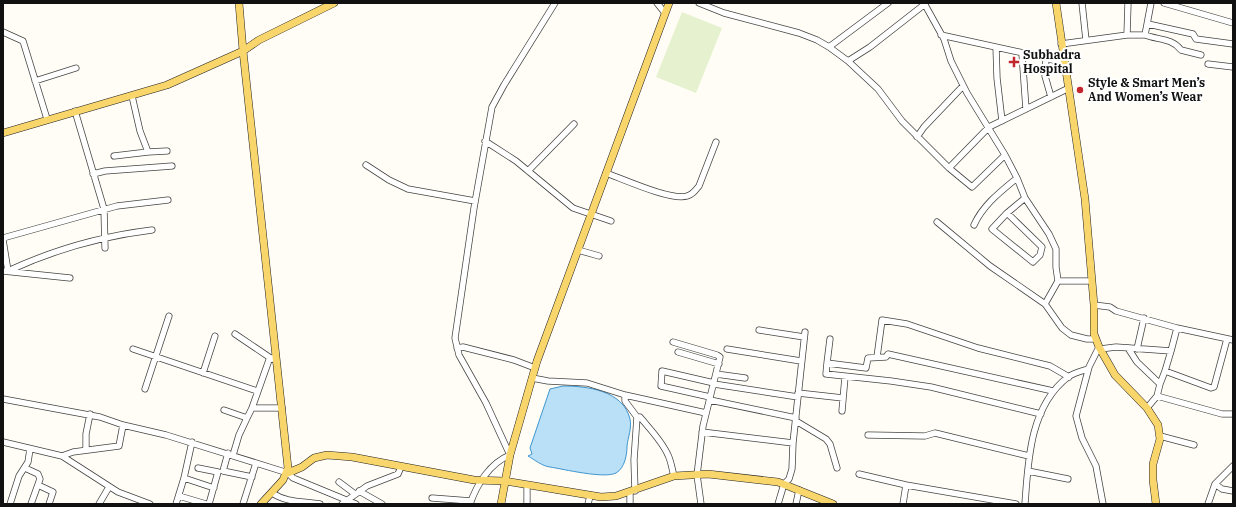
<svg xmlns="http://www.w3.org/2000/svg" width="1236" height="507" font-family="'IBM Plex Serif',serif">
<style>
.pitch{fill:#e6f2cf}
.water{fill:#b9e0f7;stroke:#3f96cf}
.lines{fill:none;stroke-linecap:round;stroke-linejoin:round}
.minor-casing{stroke:#444;stroke-width:7}
.major-casing{stroke:#222;stroke-width:8}
.minor{stroke:#fff;stroke-width:5.5}
.major{stroke:#f9d66b;stroke-width:7}
.poi-dot{fill:#c4262e;stroke:#fff;stroke-width:1.5}
.labels{text-anchor:middle;stroke-width:4;stroke-linejoin:round;paint-order:stroke}
.poi-label{font-size:12px;font-weight:bold;fill:#111;stroke:#fff;text-anchor:start}
</style>
<rect width="100%" height="100%" fill="#fffdf5"/>
<path class="pitch" d="M682,12L722,28L696,93L656,77Z"/>
<path class="water" d="M563,386C586,386 623,390 630,419C632,428 628,437 627,446C627,454 625,468 616,473C604,479 563,469 550,467C542,466 535,460 528,456L532,454L530,448L550,389Z"/>
<g class="lines">
<defs>
<path id="minor" d="M657,3L665,13
M699,3L724,13L799,33L817,40L829,47L848,61L878,89L902,121L949,168L972,187L1005,155L967,93L951,61L944,39L924,3
M1082,3L1086,40
M1164,3L1233,23
M1148,24L1193,34L1196,39L1233,44
M3,32L23,41L47,119
M941,35L1046,58L1063,63
M1127,35L1128,3
M1145,35C1158,40 1172,38 1181,50L1201,55
M1061,44L1127,35H1145L1151,3
M829,47L888,3
M996,47L997,78L1002,121
M1022,54L1026,109
M1046,58L1045,76L1051,97
M848,61L870,47L925,4
M1208,64L1233,67
M35,81L76,68
M75,111L104,209L105,248
M917,137L924,127L963,86
M485,141L516,161L573,208L611,221
M148,152L167,151
M114,156L148,152L140,131L132,96
M366,165L389,180L408,189L475,201
M949,168L989,127L1067,89
M528,171L574,124
M606,173C623,179 671,201 687,196C692,195 695,191 699,186L716,142
M93,174L105,171L172,166
M1017,178L1025,198L1049,234L1056,249V267L1058,281H1091
M1007,213L992,229L1033,262L1040,255L1042,247L1007,213L1025,198
M937,222L990,266L1045,304L1062,328L1071,335L1087,339H1096
M974,225C983,205 1000,192 1017,178L1005,155
M3,238L117,206L168,200
M3,240L8,271C53,250 103,236 152,230
M578,250L599,256
M3,271L70,278
M1045,304L1058,281
M1094,305L1110,307L1116,311L1177,328L1233,340
M759,330L804,337
M235,334L272,359
M830,339L827,363L866,368L868,358L886,357L888,354L1053,391
M673,342L717,355L720,357L703,426L697,475L701,504
M457,348L463,347L514,360L535,368
M1128,348L1137,362L1160,384L1157,396L1147,408
M133,349L257,391
M727,349L801,361
M1100,349L1116,347L1171,351L1177,328
M1137,349L1144,318
M678,352L719,364
M877,357L882,320L907,324L978,348L1050,366L1069,377
M827,363L826,374L891,381L931,387L1041,414
M1089,367L1076,416L1082,438L1096,466L1103,504
M1165,371L1171,351
M203,373L215,336
M716,374L745,378
M532,378L548,381L587,383L625,395L706,413
M714,384L798,397
M1160,384L1165,371L1211,388L1214,387L1227,339
M145,389L169,316
M798,393L843,398
M625,395V401L637,417L634,460L635,491
M1157,396L1222,414H1233
M710,397L661,386L662,371L714,383
M3,399L100,417L123,425L166,435L288,473L293,478L356,504
M710,400L796,418
M252,408L269,360L276,356
M224,410L247,418L252,408H282
M842,411L845,377
M637,417H640C649,428 662,441 668,455C671,461 672,469 674,476
M796,421L826,439L830,444L837,468
M702,432L793,443
M868,435L925,436L935,433L1029,456
M1160,436L1194,445
M3,442L62,456L118,492L150,504
M86,450V434L90,414
M228,453L223,471L252,477
M233,455L239,435L247,418
M62,456L73,452L119,446L123,425
M25,468L38,474L40,479L31,504
M198,468L218,472L209,504
M1028,471L1068,479
M859,474L906,485L903,504
M184,478L214,488
M339,482L355,494
M1215,484L1222,489L1233,491
M38,485L53,492L49,504
M527,485V504
M906,485L1016,504
M359,491L382,504
M630,492V504
M272,493C287,503 303,501 320,504
M179,496L206,504
M432,498L471,501
M10,504L19,476L28,462L30,449
M99,504L109,487
M176,504L184,478L192,442
M243,504L256,463
M342,504L367,486L398,474L401,467
M470,504C477,484 490,463 510,455L486,403L459,355L455,338L474,208L492,107L504,85L555,3
M588,504L590,496
M778,504L784,484L789,479L792,469L793,443L805,332
M796,504L799,490
M1025,504C1028,461 1030,406 1068,377C1073,373 1081,371 1088,369L1099,347
M1208,504L1215,484L1233,466"/>
<path id="major" d="M239,3L243,51L288,468L283,480L261,504
M1056,3L1085,199L1094,305V334L1099,347L1115,375L1147,408L1158,425L1160,439L1153,464V480L1156,504
M3,133L167,85L243,51L259,40L334,3
M288,473L302,467L314,458L327,455L352,457L474,480L505,481L601,497L616,496L674,476L708,474L778,482L833,504
M501,504L510,455L537,361L669,3"/>
</defs>
<use href="#minor" class="minor-casing"/>
<use href="#major" class="major-casing"/>
<use href="#minor" class="minor"/>
<use href="#major" class="major"/>
</g>
<g class="poi-dot">
<path d="M1012 56h4v4h4v4h-4v4h-4v-4h-4v-4h4z"/>
<circle cx="1080" cy="90" r="4"/>
</g>
<g class="labels">
<g class="poi-label">
<text x="1023" y="59">Subhadra<tspan x="1023" dy="14">Hospital</tspan></text>
<text x="1088" y="87">Style &amp; Smart Men’s<tspan x="1088" dy="14">And Women’s Wear</tspan></text>
</g>
</g>
<rect width="1236" height="507" fill="none" stroke="#111111" stroke-width="8"/>
</svg>
